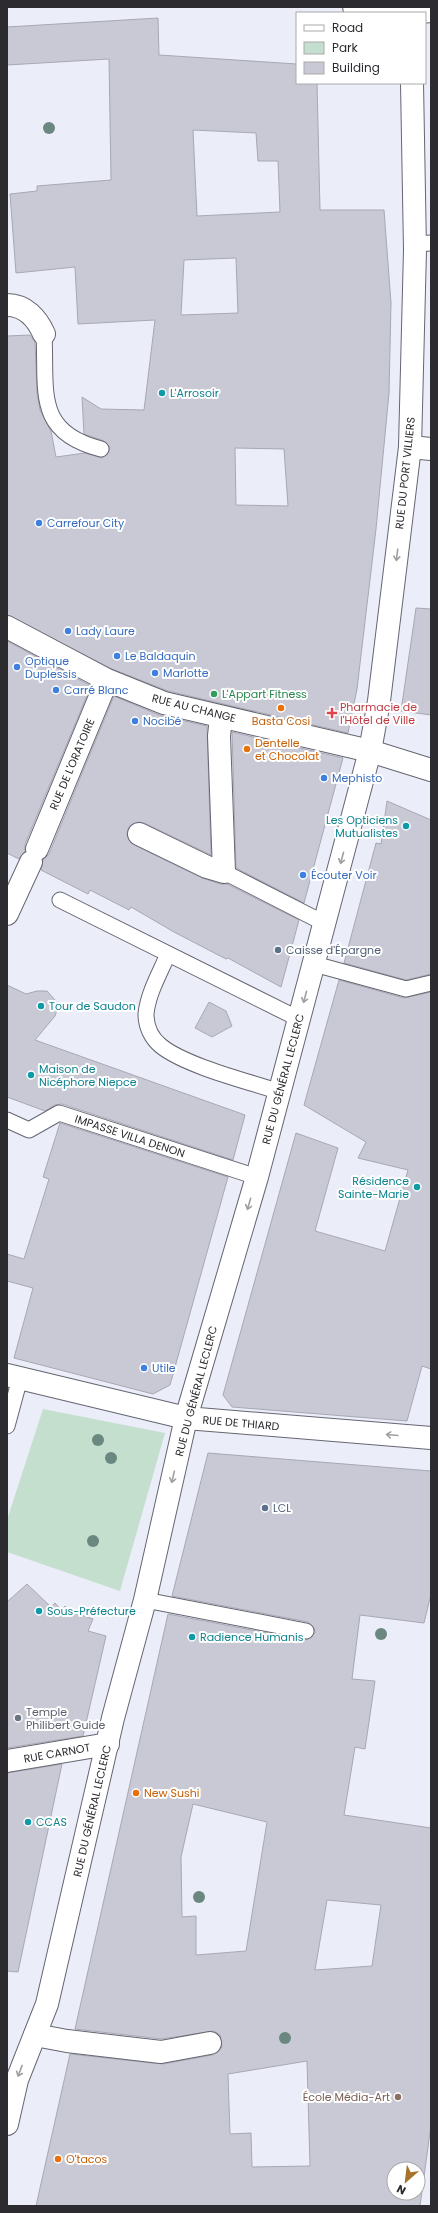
<svg xmlns="http://www.w3.org/2000/svg" width="438" height="2213" font-family="Poppins,sans-serif">
<style>
.green{fill:#c4dfce}
.building{fill:#c8c9d4;stroke:#a7a8b4;fill-rule:evenodd}
.lines{fill:none;stroke-linecap:round;stroke-linejoin:round}
.lane-casing{stroke:#656671;stroke-width:17}
.street-casing{stroke:#656671;stroke-width:24}
.secondary-casing{stroke:#656671;stroke-width:24}
.lane{stroke:#fff;stroke-width:15}
.street{stroke:#fff;stroke-width:22}
.secondary{stroke:#fff;stroke-width:22}
.tree{fill:#6a887f}
.oneway{stroke:#a0a0a2}
.culture-dot{fill:#0f9aa8;stroke:#fff;stroke-width:1.5}
.shop-dot{fill:#3f7fe0;stroke:#fff;stroke-width:1.5}
.leisure-dot{fill:#2e9e5b;stroke:#fff;stroke-width:1.5}
.food-dot{fill:#e8710a;stroke:#fff;stroke-width:1.5}
.health-dot{fill:#e0444e;stroke:#fff;stroke-width:1.5}
.service-dot{fill:#5c6f8a;stroke:#fff;stroke-width:1.5}
.worship-dot{fill:#6b7280;stroke:#fff;stroke-width:1.5}
.education-dot{fill:#8d6e63;stroke:#fff;stroke-width:1.5}
.labels{text-anchor:middle;stroke-width:4;stroke-linejoin:round;paint-order:stroke}
.culture-label{font-size:11px;fill:#0d838f;stroke:#fff;text-anchor:start}
.street-label{font-size:11px;fill:#2b2b30;stroke:#fff}
.shop-label{font-size:11px;fill:#366cbe;stroke:#fff;text-anchor:start}
.leisure-label{font-size:11px;fill:#27864d;stroke:#fff;text-anchor:start}
.health-label{font-size:11px;fill:#be3a42;stroke:#fff;text-anchor:start}
.food-label{font-size:11px;fill:#c56008;stroke:#fff;text-anchor:start}
.service-label{font-size:11px;fill:#4e5e75;stroke:#fff;text-anchor:start}
.worship-label{font-size:11px;fill:#5b616d;stroke:#fff;text-anchor:start}
.education-label{font-size:11px;fill:#785e54;stroke:#fff;text-anchor:end}
</style>
<rect width="100%" height="100%" fill="#ebedf9"/>
<path class="green" d="M43,1409L165,1433L120,1591L7,1552V1520Z"/>
<path class="building" d="M158,18L159,55L297,64V83H317L320,210H384L391,303L389,393L376,529L357,689L348,733L168,691L112,669L7,615V336L30,335L35,342L37,393L40,410L51,431L56,457L85,453L102,458L109,452L110,447L104,441L84,434L82,397L101,409L144,410L155,320L78,324L75,267L16,273L10,194L37,191V186L111,180L109,59L7,65V27ZM193,130L256,133L258,161H278L280,212L197,216ZM236,258L238,313L181,315L184,260ZM235,448L284,449L288,506L236,505Z
M416,608L431,609V715L401,711Z
M7,641L91,686L25,844V851L19,859L7,853Z
M114,696L159,715L207,726L211,855L144,823L138,822L132,824L128,829L127,835L134,845L202,878L220,884H227L299,920L281,987L228,958L226,959L174,932L131,907L129,910L90,890L88,894L41,870L43,860L49,854Z
M232,732L343,758L304,903L236,868Z
M387,801L431,820V974L406,980L344,963L376,843L381,844Z
M339,980L404,998L431,992V1369L422,1366L407,1421L232,1407L223,1395L296,1133L338,1148L315,1231L385,1251L408,1170L358,1158L366,1142L304,1105Z
M7,985L26,994L37,991H47L56,1001L57,1010L55,1016L35,1040L245,1115L233,1160L62,1104L55,1105L45,1111L7,1097Z
M209,1002L226,1011L232,1026L212,1037L195,1028Z
M60,1123L228,1177L170,1385L153,1394L14,1358L33,1288L7,1281V1254L24,1259L49,1179L43,1177Z
M208,1453L431,1471V1594L424,1623L360,1615L352,1679L375,1681L365,1749L355,1747L344,1815L431,1828V2125L420,2206H36L70,2054L163,2064L212,2055L218,2052L222,2047L220,2035L214,2031L161,2039L75,2029L168,1614L304,1640L309,1639L315,1633L314,1628L308,1622L172,1596ZM193,1804L267,1822L246,1951L196,1955V1916L182,1917L181,1857ZM327,1900L381,1905L372,1966L315,1970ZM307,2061L310,2166L252,2167L251,2133L230,2134L228,2074ZM394,2169H418V2193H394Z
M27,1584L51,1607L55,1603L61,1610L65,1606L72,1612L93,1619L88,1631L106,1636L83,1736L7,1748V1602Z
M62,1764L18,1972L7,1971V1773Z"/>
<g class="lines">
<defs>
<path id="lane" d="M414,244L431,243
M44,334C47,391 34,432 101,449
M224,872L324,923
M60,900L299,1019
M168,954C160,973 148,993 146,1014C146,1026 151,1038 161,1046C186,1066 247,1081 280,1092
M314,964L406,989L431,983
M7,1120L29,1130L59,1113L257,1177
M7,1426L20,1378
M145,1600L306,1631"/>
<path id="street" d="M7,305C25,305 37,318 44,334
M410,447L431,449
M7,627L107,680L164,703L370,751L431,770
M139,834L207,867L224,872L219,736L221,717
M37,849L107,680
M7,914L31,862
M7,1375L186,1418L431,1438
M7,1761L108,1744
M35,2035L67,2041L161,2052L210,2043"/>
<path id="secondary" d="M354,7L410,13L431,11
M7,2124L17,2080L47,2004L113,1718L145,1600L186,1418L257,1177L370,751L379,701L410,447L415,250L412,83"/>
</defs>
<use href="#lane" class="lane-casing"/>
<use href="#street" class="street-casing"/>
<use href="#secondary" class="secondary-casing"/>
<use href="#lane" class="lane"/>
<use href="#street" class="street"/>
<use href="#secondary" class="secondary"/>
</g>
<g class="tree">
<circle cx="49" cy="128" r="6"/>
<circle cx="98" cy="1440" r="6"/>
<circle cx="111" cy="1458" r="6"/>
<circle cx="93" cy="1541" r="6"/>
<circle cx="381" cy="1634" r="6"/>
<circle cx="199" cy="1897" r="6"/>
<circle cx="285" cy="2038" r="6"/>
</g>
<defs><path id="oneway-shaft" d="M-6 0H5M1.5-3L5.5 0L1.5 3" fill="none" stroke-width="1.6" stroke-linecap="round" stroke-linejoin="round"/></defs>
<g class="oneway">
<use href="#oneway-shaft" transform="translate(397 555) rotate(97)"/>
<use href="#oneway-shaft" transform="translate(342 858) rotate(105)"/>
<use href="#oneway-shaft" transform="translate(305 997) rotate(105)"/>
<use href="#oneway-shaft" transform="translate(249 1204) rotate(106)"/>
<use href="#oneway-shaft" transform="translate(392 1435) rotate(-175)"/>
<use href="#oneway-shaft" transform="translate(173 1477) rotate(103)"/>
<use href="#oneway-shaft" transform="translate(20 2071) rotate(111)"/>
</g>
<g class="culture-dot">
<circle cx="162" cy="393" r="4"/>
<circle cx="406" cy="826" r="4"/>
<circle cx="41" cy="1006" r="4"/>
<circle cx="31" cy="1075" r="4"/>
<circle cx="417" cy="1187" r="4"/>
<circle cx="39" cy="1611" r="4"/>
<circle cx="192" cy="1637" r="4"/>
<circle cx="28" cy="1822" r="4"/>
</g>
<g class="shop-dot">
<circle cx="39" cy="523" r="4"/>
<circle cx="68" cy="631" r="4"/>
<circle cx="117" cy="656" r="4"/>
<circle cx="17" cy="667" r="4"/>
<circle cx="155" cy="673" r="4"/>
<circle cx="56" cy="690" r="4"/>
<circle cx="135" cy="721" r="4"/>
<circle cx="324" cy="778" r="4"/>
<circle cx="303" cy="875" r="4"/>
<circle cx="144" cy="1368" r="4"/>
</g>
<circle class="leisure-dot" cx="214" cy="694" r="4"/>
<g class="food-dot">
<circle cx="281" cy="708" r="4"/>
<circle cx="247" cy="749" r="4"/>
<circle cx="136" cy="1793" r="4"/>
<circle cx="58" cy="2159" r="4"/>
</g>
<path class="health-dot" d="M330 707h4v4h4v4h-4v4h-4v-4h-4v-4h4z"/>
<g class="service-dot">
<circle cx="278" cy="950" r="4"/>
<circle cx="265" cy="1508" r="4"/>
</g>
<circle class="worship-dot" cx="18" cy="1718" r="4"/>
<circle class="education-dot" cx="398" cy="2097" r="4"/>
<g class="labels">
<g class="culture-label">
<text x="170" y="397">L'Arrosoir</text>
<text x="398" y="824" text-anchor="end">Les Opticiens<tspan x="398" dy="13">Mutualistes</tspan></text>
<text x="49" y="1010">Tour de Saudon</text>
<text x="39" y="1073">Maison de<tspan x="39" dy="13">Nicéphore Niepce</tspan></text>
<text x="409" y="1185" text-anchor="end">Résidence<tspan x="409" dy="13">Sainte-Marie</tspan></text>
<text x="47" y="1615">Sous-Préfecture</text>
<text x="200" y="1641">Radience Humanis</text>
<text x="36" y="1826">CCAS</text>
</g>
<g class="street-label">
<text transform="translate(405 473) rotate(-84)" y="4">RUE DU PORT VILLIERS</text>
<text transform="translate(194 708) rotate(14)" y="4">RUE AU CHANGE</text>
<text transform="translate(72 764) rotate(-67)" y="4">RUE DE L'ORATOIRE</text>
<text transform="translate(283 1079) rotate(-75)" y="4">RUE DU GÉNÉRAL LECLERC</text>
<text transform="translate(130 1136) rotate(18)" y="4">IMPASSE VILLA DENON</text>
<text transform="translate(196 1391) rotate(-75)" y="4">RUE DU GÉNÉRAL LECLERC</text>
<text transform="translate(241 1423) rotate(5)" y="4">RUE DE THIARD</text>
<text transform="translate(57 1753) rotate(-10)" y="4">RUE CARNOT</text>
<text transform="translate(92 1811) rotate(-77)" y="4">RUE DU GÉNÉRAL LECLERC</text>
</g>
<g class="shop-label">
<text x="47" y="527">Carrefour City</text>
<text x="76" y="635">Lady Laure</text>
<text x="125" y="660">Le Baldaquin</text>
<text x="25" y="665">Optique<tspan x="25" dy="13">Duplessis</tspan></text>
<text x="163" y="677">Marlotte</text>
<text x="64" y="694">Carré Blanc</text>
<text x="143" y="725">Nocibé</text>
<text x="332" y="782">Mephisto</text>
<text x="311" y="879">Écouter Voir</text>
<text x="152" y="1372">Utile</text>
</g>
<g class="leisure-label">
<text x="222" y="698">L'Appart Fitness</text>
</g>
<g class="health-label">
<text x="340" y="711">Pharmacie de<tspan x="340" dy="13">l'Hôtel de Ville</tspan></text>
</g>
<g class="food-label">
<text x="281" y="725" text-anchor="middle">Basta Cosi</text>
<text x="255" y="747">Dentelle<tspan x="255" dy="13">et Chocolat</tspan></text>
<text x="144" y="1797">New Sushi</text>
<text x="66" y="2163">O'tacos</text>
</g>
<g class="service-label">
<text x="286" y="954">Caisse d'Épargne</text>
<text x="273" y="1512">LCL</text>
</g>
<g class="worship-label">
<text x="26" y="1716">Temple<tspan x="26" dy="13">Philibert Guide</tspan></text>
</g>
<g class="education-label">
<text x="390" y="2101">École Média-Art</text>
</g>
</g>
<rect width="438" height="2213" fill="none" stroke="#2b2b30" stroke-width="16"/>
<rect x="296" y="12" width="130" height="72" fill="#ffffff" stroke="#aaaaac"/>
<rect x="304" y="25" width="20" height="6" fill="#ffffff" stroke="#aaaaac"/>
<text x="332" y="32" font-size="12" fill="#2b2b30">Road</text>
<rect x="304" y="42" width="20" height="12" fill="#c4dfce" stroke="#aaaaac"/>
<text x="332" y="52" font-size="12" fill="#2b2b30">Park</text>
<rect x="304" y="62" width="20" height="12" fill="#c8c9d4" stroke="#aaaaac"/>
<text x="332" y="72" font-size="12" fill="#2b2b30">Building</text>
<g transform="translate(406 2181) rotate(208)"><circle r="19" fill="#ffffff" stroke="#aaaaac"/>
<path d="M0-3L7 15L0 10L-7 15Z" fill="#a57429"/>
<text y="-6" font-size="11" font-weight="bold" text-anchor="middle" fill="#2b2b30">N</text>
</g>
</svg>
